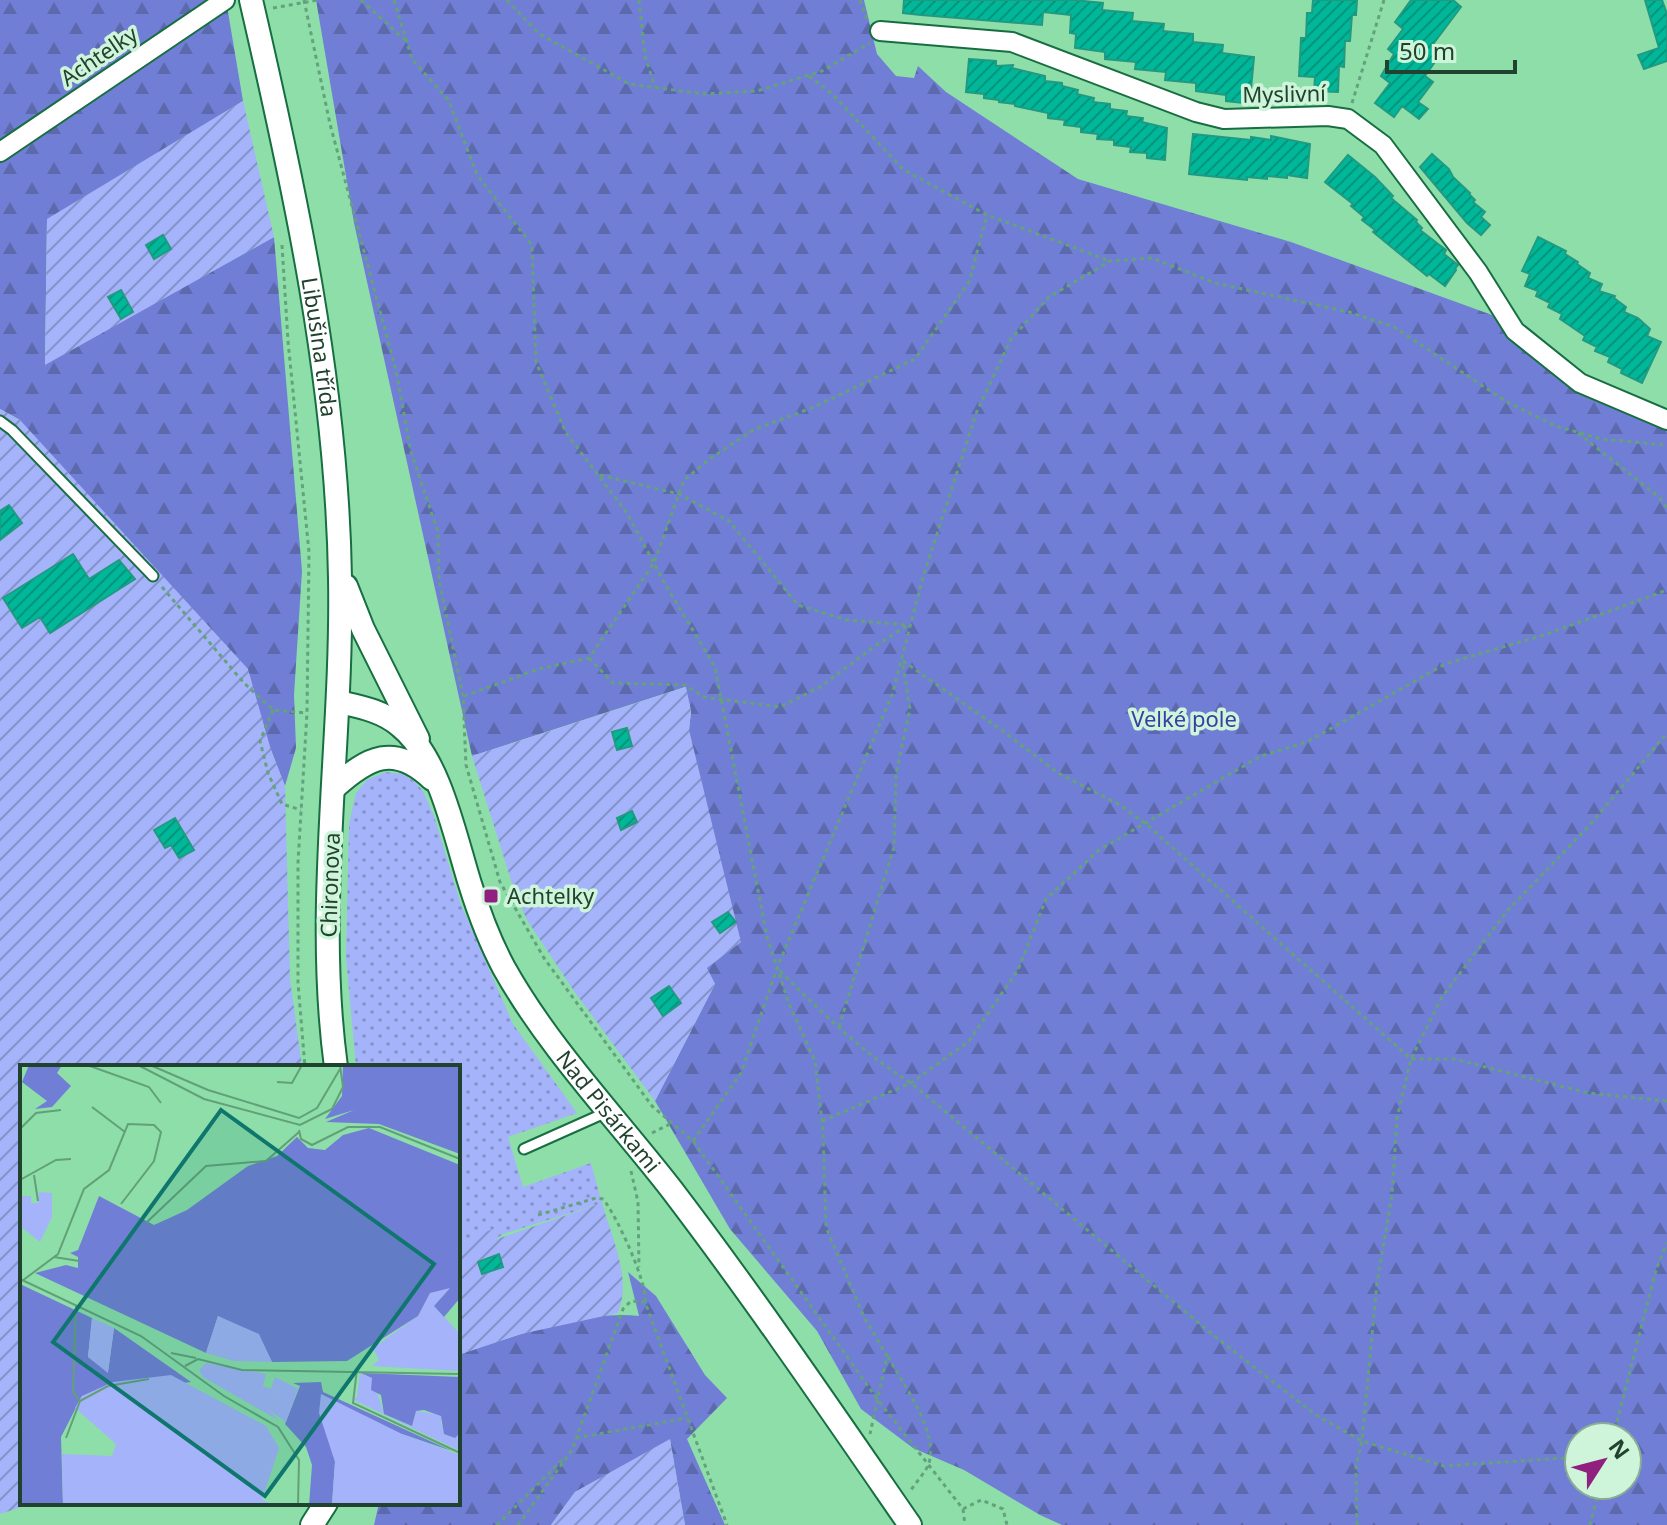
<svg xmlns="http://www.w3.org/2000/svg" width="1667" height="1525" font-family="'Noto Sans',sans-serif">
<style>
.grass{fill:url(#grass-dots)}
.forest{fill:url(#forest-firs);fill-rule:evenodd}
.garden{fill:url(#garden-furrows)}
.building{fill:url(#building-hatch);stroke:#229a81;stroke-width:2}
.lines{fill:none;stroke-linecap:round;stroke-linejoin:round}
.service-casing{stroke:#176e41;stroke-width:13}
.minor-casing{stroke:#176e41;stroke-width:22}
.tertiary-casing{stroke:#176e41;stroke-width:26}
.path{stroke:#64a27b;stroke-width:3;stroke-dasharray:4 4;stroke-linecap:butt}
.service{stroke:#fff;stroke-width:9}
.minor{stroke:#fff;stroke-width:18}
.tertiary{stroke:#fff;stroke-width:22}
.poi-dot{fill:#901f7f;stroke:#cef5da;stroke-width:3}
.labels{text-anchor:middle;stroke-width:7;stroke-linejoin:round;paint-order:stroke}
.street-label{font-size:22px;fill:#21422e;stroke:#cef5da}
.park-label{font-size:22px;fill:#393ea4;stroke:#cef5da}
.poi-label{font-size:22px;fill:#21422e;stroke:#cef5da;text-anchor:start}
.inset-road{fill:none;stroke:#62a078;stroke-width:2}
.view{fill:#0f766e;fill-opacity:0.15;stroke:#0f766e;stroke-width:4}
.inset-edge{fill:none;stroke:#21422e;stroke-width:4}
</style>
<defs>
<pattern id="grass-dots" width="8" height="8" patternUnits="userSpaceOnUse" patternTransform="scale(2)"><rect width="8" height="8" fill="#a4b3fa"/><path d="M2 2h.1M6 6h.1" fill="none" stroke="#8593cb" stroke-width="1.8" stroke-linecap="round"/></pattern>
<pattern id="forest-firs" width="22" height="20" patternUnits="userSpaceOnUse" patternTransform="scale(2)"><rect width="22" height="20" fill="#717ed5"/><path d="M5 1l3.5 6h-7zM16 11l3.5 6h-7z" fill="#5c69ad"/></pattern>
<pattern id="garden-furrows" width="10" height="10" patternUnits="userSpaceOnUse" patternTransform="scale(2)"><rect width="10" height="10" fill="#a4b3fa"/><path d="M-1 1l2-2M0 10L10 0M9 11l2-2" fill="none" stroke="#8593cb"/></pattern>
<pattern id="building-hatch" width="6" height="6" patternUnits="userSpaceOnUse" patternTransform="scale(2)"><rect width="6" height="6" fill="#00b799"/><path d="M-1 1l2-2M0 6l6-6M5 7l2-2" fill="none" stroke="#02967d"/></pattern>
</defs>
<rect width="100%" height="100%" fill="#8edeaa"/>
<path class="grass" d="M386,772L402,774L414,781L423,791L434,816L461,905L513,1024L577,1113L508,1137L523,1187L591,1163L602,1203L503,1234L496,1239L492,1230L458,1242V1067H356L346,957L349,824L356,793L367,780Z"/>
<path class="forest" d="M0,0H226L243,101L47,220L45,364L274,237L302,571L294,695L296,748L285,786L271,750L20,420L0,409Z
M316,0H864L877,54L896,76L914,78L918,66L946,92L1078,179L1291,242L1492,315L1514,341L1575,391L1667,428V1525H1062L1040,1515L964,1470L913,1448L861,1409L817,1331L730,1229L655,1101L715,984L706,968L689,730L691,711L685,687L472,756L354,223ZM1579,1437H1627V1485H1579Z
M628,1272L656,1296L705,1375L727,1398L687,1439L725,1525H685L670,1440L575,1492L551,1525H374L379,1503H458V1355C508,1338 587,1309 639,1316Z"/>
<path class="garden" d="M243,101L274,237L45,365L47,219Z
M0,409L20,420L248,669L271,750L285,786L290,979L302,1067H22V1503H34L0,1514Z
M686,687L691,711L689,730L741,942L707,968L715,984L655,1101L574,991L527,920L515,893L472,756Z
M602,1203C612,1239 632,1278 618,1313L521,1334L458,1355V1242L493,1229L497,1239Z
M670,1439L685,1525H551L575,1492Z"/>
<path class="building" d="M904,0H1074L1103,3L1102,10L1133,13L1132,21L1164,24L1163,31L1193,34V42L1223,45L1222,53L1254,57L1251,89H1244L1243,103L1226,101V95L1196,91V83L1165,80L1166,72L1135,69L1136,62L1105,59V52L1075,48L1076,34L1070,33L1071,15L1043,12L1042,25L921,15L903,13Z
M1313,0H1357L1356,15H1352L1350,41H1345L1344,67L1339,66L1338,92L1314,91L1315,77L1299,76L1301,38H1306L1307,13H1312Z
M1411,0H1453L1461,7L1431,47L1440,55L1425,76L1433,82L1418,102L1428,109L1419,119L1402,106L1394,117L1375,103L1390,83L1381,76L1394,54L1388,49L1403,29L1395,22Z
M1645,0H1662L1667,14V61L1644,69L1638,55L1659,48Z
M969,59L996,61V66L1013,65L1012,68L1045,76V81L1062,83V86L1078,90L1077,94L1094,98L1093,102L1110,104V109L1127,111L1126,116L1143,118L1142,122L1167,128L1165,160L1147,158V153L1130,152L1131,147L1114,145V140L1097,139L1098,134L1081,132V127L1064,125L1065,120L1048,118V113L1015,106V104L999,102V100L984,98V94L966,92Z
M1193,134L1251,140V137L1271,140V136L1310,144L1307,178L1287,175V178L1267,176V179L1247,177V180L1189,174Z
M1432,154L1449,169L1453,177L1470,193L1469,194L1475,200L1473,202L1485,212L1481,217L1490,225L1481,235L1467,223L1420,167Z
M1348,155L1375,177L1393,196L1391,198L1417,220L1416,222L1422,228L1420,230L1446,250L1444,254L1458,265L1455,269L1456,270L1445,286L1429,274L1427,276L1373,232L1375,230L1362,220L1364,217L1351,206L1353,204L1325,182Z
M163,235L171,249L154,259L146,245Z
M1538,237L1566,251L1565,254L1578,262L1577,264L1590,273L1588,278L1602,284L1599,291L1615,296L1614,298L1626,307L1624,312L1638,318L1650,329L1647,336L1661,342L1642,383L1621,373L1622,369L1608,362L1610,357L1595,351L1597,347L1583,340L1585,336L1560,319L1562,314L1548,307L1550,303L1536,296L1538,291L1525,286L1530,274L1522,271Z
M121,290L133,312L121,319L108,297Z
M9,505L22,523L0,540V511Z
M73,554L89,579L119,560L135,579L50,633L40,617L22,628L3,598Z
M627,728L632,746L617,750L612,732Z
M632,811L637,822L621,830L617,818Z
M175,818L194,850L179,858L171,845L165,848L154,830Z
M728,912L736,922L720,933L712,922Z
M669,986L681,1003L663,1016L651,998Z
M499,1254L503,1267L482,1274L478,1262Z"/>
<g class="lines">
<defs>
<path id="service" d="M0,421L12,430L153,576
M524,1149L607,1112"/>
<path id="minor" d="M880,31L1012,42L1196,112L1224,119L1328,116L1348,119L1383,145L1478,272L1515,331L1580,383L1667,420
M0,152L225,0"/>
<g id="tertiary">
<path id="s1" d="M251,0C295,190 337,383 340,578C343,741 314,905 336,1067"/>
<path d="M346,586L363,629L418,739"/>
<path id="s2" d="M339,702C361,707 383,711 400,726C440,758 455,837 470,884C479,913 490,942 504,968C548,1047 616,1118 672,1190C755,1299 832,1412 910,1525"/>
<path d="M334,788C368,757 394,743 432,779"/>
<path d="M312,1525L326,1503"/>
</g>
</defs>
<use href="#service" class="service-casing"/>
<use href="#minor" class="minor-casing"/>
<use href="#tertiary" class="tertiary-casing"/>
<path class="path" d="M304,0L330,124L396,371L411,452L438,532L439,580L463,696L466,765L500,882L544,958L652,1106L693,1141L878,1400L963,1509L965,1525
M361,0L406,41
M394,0L412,59L449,101L477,175L532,245L536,362L566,433L627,513L665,584L715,667L767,937L789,1004L815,1061L823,1131L826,1227L864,1317L887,1356L870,1434
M507,0L538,33L629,84L704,94L757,91L822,71L870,43
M639,0L645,56L655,87
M860,0L867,19
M273,8L318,0
M809,76L832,94L904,170L987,215L1110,261
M1352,103L1384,0
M282,245L288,341L309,552L307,713L298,862V983L305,1067
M1578,433L1659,497L1667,508
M600,475L679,494L729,521L798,605L847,620L908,625
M162,587L244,683L273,710L307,713
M589,658L613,683L685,685L704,697L780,707L820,687L875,646L908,625
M903,661L1000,729L1058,773L1120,805L1146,824L1411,1059H1454L1588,1093L1667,1101
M464,696L539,669L589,658L654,563L684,480L711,458L753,430L814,407L915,359L969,282L987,215
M273,710L260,741L268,773L282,804L301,810
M780,971C821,1012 862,1052 911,1083L1218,1339L1316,1415L1362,1441L1444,1466L1579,1457
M839,1027L894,847L896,774L910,709L903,665
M822,1121L911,1083L969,1041L1018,970L1046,899L1099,850L1261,756L1307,742L1445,664L1547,634L1667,590
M652,1133L670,1124
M693,1141L741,1073L777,968L892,695L923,577L977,411L1011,339L1049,297L1110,261L1152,258L1215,283L1349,312L1394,327L1507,402L1556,426L1601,439L1667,445
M631,1171L638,1202L639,1267
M538,1215L596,1198L603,1199C616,1214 648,1284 645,1302
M888,1357C903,1384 938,1431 929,1463C926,1472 916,1482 911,1490
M1613,1437L1656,1270L1667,1243
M576,1438L687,1418
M963,1509L981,1500L1003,1509L1007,1525
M497,1525L564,1458
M518,1525L572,1450L623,1309L631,1301L645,1302L727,1525
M1357,1525L1356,1466L1362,1441L1377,1283L1392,1195L1397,1118L1411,1059L1442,997L1507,911L1589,826L1667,733
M1590,1525L1600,1485"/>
<use href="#service" class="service"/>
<use href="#minor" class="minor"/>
<use href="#tertiary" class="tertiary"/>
</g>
<rect class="poi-dot" x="483" y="888" width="16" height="16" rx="4"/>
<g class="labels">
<g class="street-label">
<text transform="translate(99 56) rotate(-34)" y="8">Achtelky</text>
<text transform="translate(1284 94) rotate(-1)" y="8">Myslivní</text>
<text dy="8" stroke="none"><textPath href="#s1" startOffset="354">Libušina třída</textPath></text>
<text transform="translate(330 885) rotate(-88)" y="8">Chironova</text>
<text dy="8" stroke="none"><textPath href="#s2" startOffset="510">Nad Pisárkami</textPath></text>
</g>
<g class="park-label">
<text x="1184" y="727">Velké pole</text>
</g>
<g class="poi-label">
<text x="507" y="904">Achtelky</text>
</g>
</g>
<g transform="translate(20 1065)">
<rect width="440" height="440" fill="#8edeaa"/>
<path d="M423,221L430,223L414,241L440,269V306L352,301L359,295L353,283L398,251L410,228ZM186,298L246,309L243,321L251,324L255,312L261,315L250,346L258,355L183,312L179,305ZM340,308L352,313L364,349L392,361L396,346L421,350V360L435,373L440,368V386L332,334L337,332Z" fill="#a4b3fa"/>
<path d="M9,0H42L37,8L51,21L32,42L15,44L27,36L2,17ZM323,0H440V89L359,59L306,57L334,45L305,54L322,31ZM349,63L440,100V233L424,252L414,241L430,223L410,228L398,251L327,296L252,297L242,277L198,251L186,288L15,208L46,200L58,203V192L50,188L58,185L79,131L134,160L167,145L228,101L257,91L277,72L288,83L305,85L323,70ZM0,219L72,253L68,292L88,306L94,263L171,317L62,331L41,372L43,440H0ZM341,308L440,312V368L435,373L424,369L421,351L404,345L396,346L392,361L364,349L361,330L351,325L352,313ZM301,317L303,327L432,386L382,369L315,397L312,440H289L292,400L286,382L265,359L280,321L273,318Z" fill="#717ed5"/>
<path d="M19,127L32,128V152L20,177L0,161V131H11V138H18Z" fill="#a4b3fa"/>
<path d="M198,251L239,269L252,297L214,296L186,288ZM72,253L94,263L88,308L68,292ZM151,310L246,361L259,383L242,435L255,440H43L42,389L92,391L96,379L55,343L62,331L93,317ZM261,315L278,324L266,357L250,346ZM301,329L382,369L440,390V440H312L315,397L299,348Z" fill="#a4b3fa"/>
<path class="inset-road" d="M67,0L129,22L141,38M118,0L184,34L280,60L312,44L323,22L320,0M130,0L188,25L279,53L297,43L320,4M257,17L272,18L282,0M72,42L105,67M0,64L16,48L41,45M279,65L281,74L292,80L328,62H360L440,94M14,110L18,136M0,115L36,95L51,94M126,158L186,101L246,96L279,67M34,192L59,196M0,214L121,271L204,331L258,362L279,395L278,440M2,216L38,189L64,124L89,105L108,59L134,60L141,67L134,96L101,139M151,288L176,293M165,301L178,294L222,305L440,309M337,304L333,338L440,388M60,336L88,321L129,314M46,373L60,336L53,327L56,241"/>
<path class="view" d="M201,45L414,199L245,431L33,277Z"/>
<rect width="440" height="440" class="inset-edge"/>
</g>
<g transform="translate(1603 1461) rotate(54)"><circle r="38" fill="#cef5da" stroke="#89ad95" stroke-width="2"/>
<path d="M0-6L14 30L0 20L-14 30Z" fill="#901f7f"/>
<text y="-12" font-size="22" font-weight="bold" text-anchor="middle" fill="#21422e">N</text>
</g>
<path d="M1387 60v12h128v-12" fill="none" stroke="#21422e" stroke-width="4"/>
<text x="1399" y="60" font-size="24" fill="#21422e" stroke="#cef5da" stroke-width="6" paint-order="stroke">50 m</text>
</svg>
